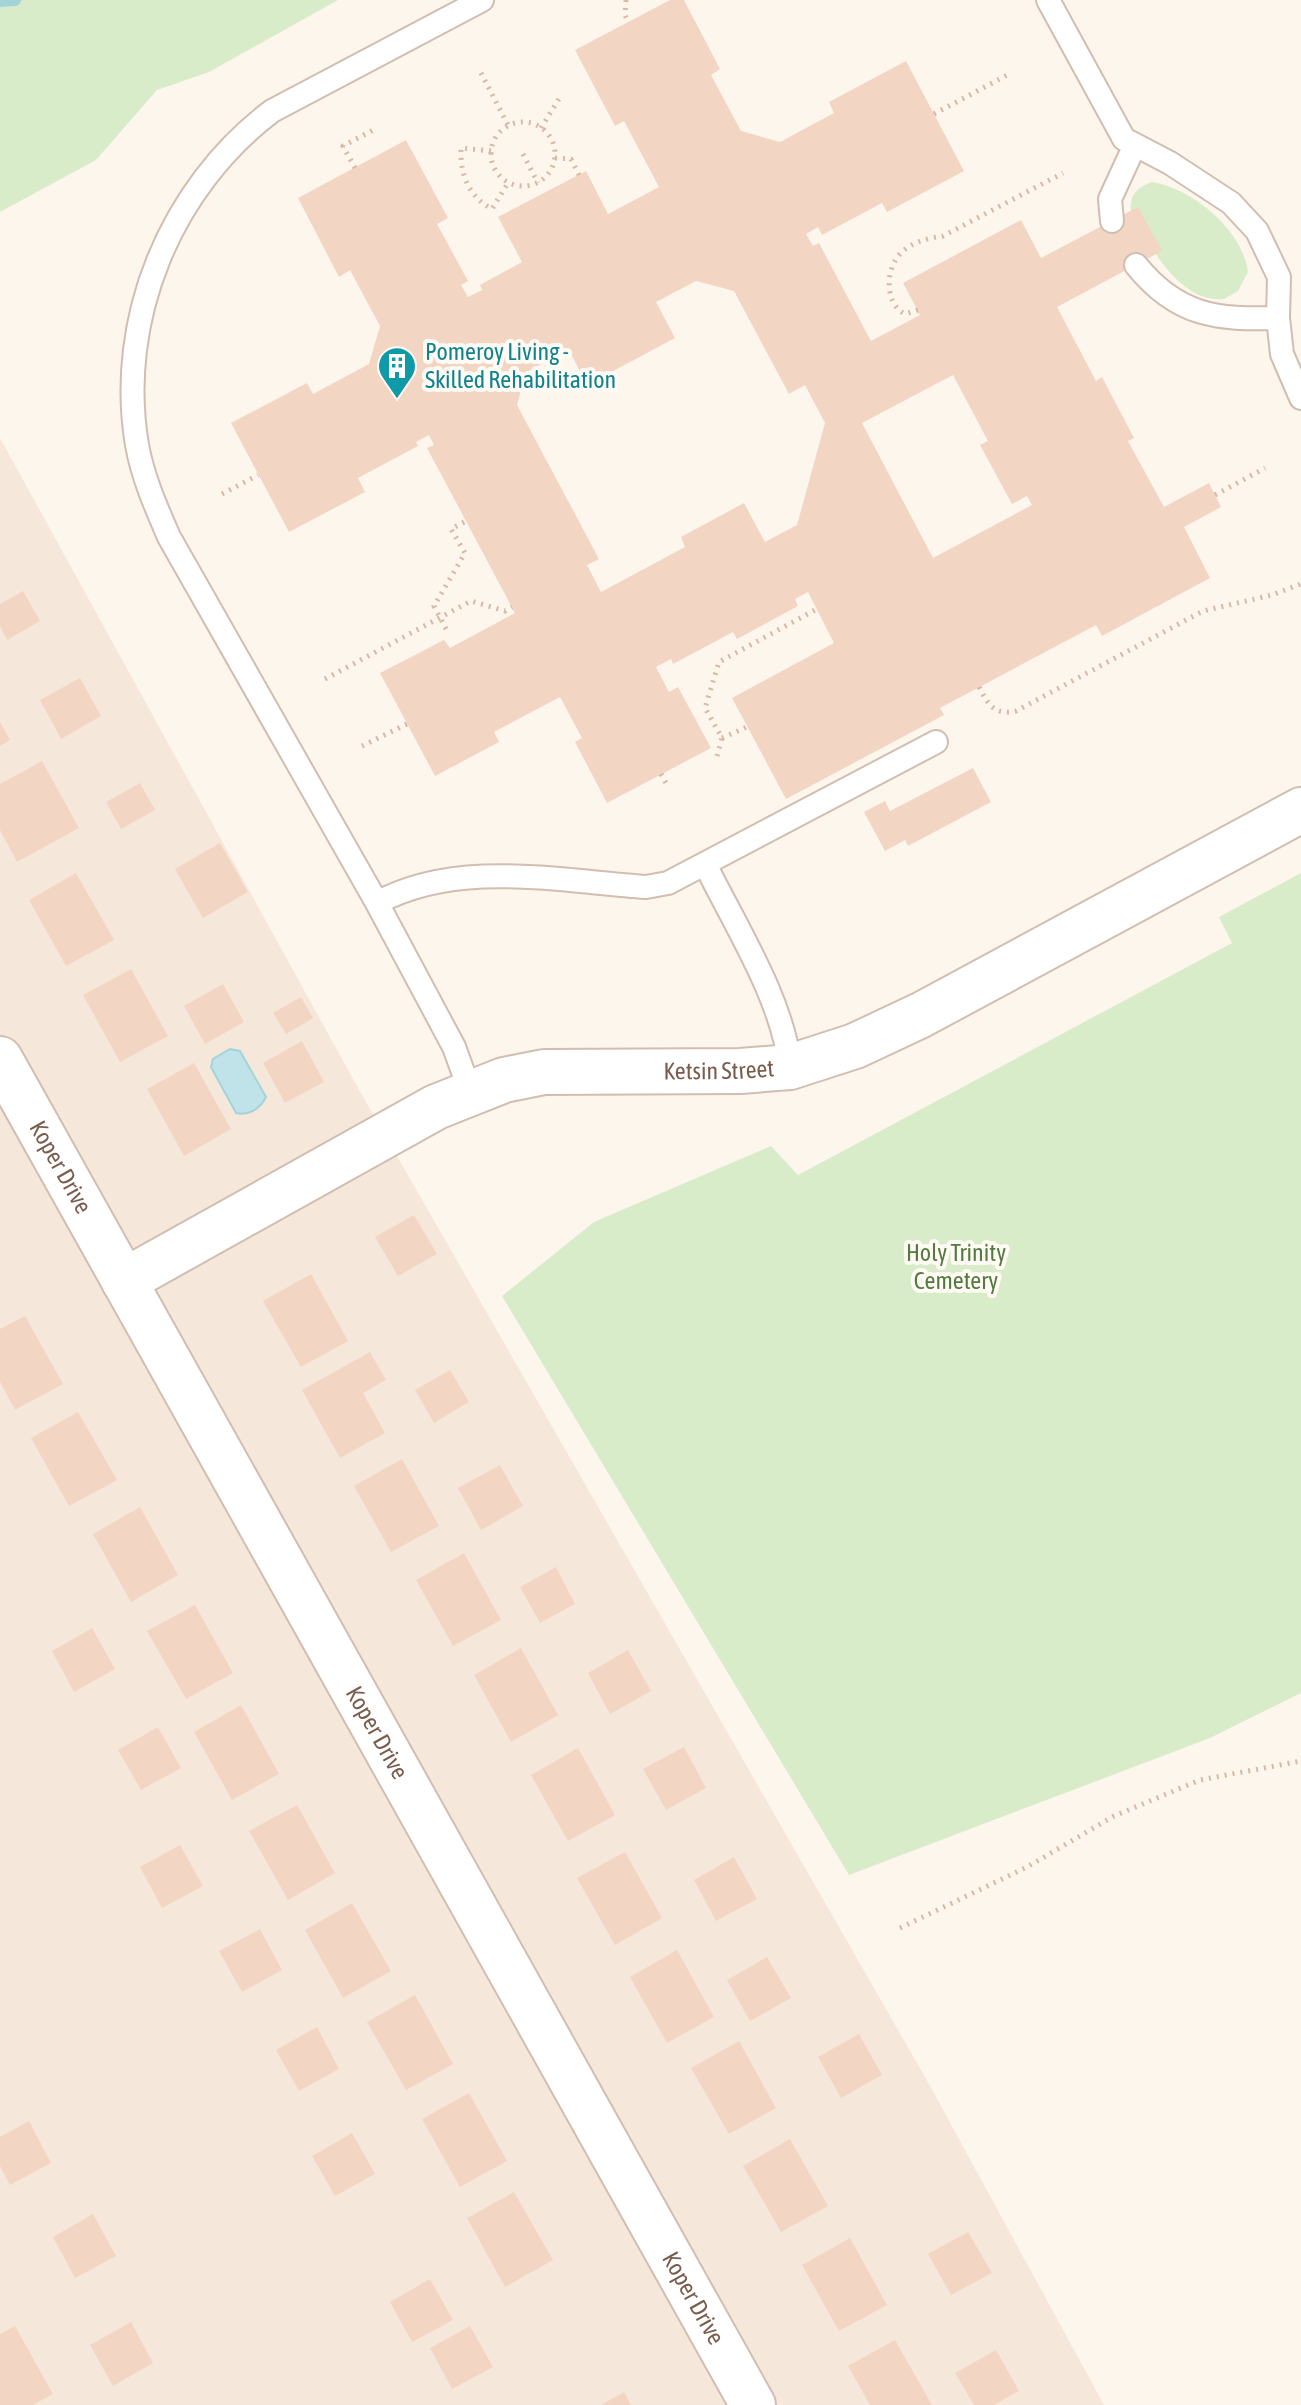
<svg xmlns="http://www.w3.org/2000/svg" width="1301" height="2405" font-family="'Asap Condensed',sans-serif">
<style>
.residential{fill:#f5e8da}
.green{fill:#d8ecc9}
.water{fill:#bfe3e8;stroke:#a5d3da;stroke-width:2}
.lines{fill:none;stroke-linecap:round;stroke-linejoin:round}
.stream{stroke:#a5d3da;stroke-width:12}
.building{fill:#f3d5c3;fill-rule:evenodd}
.service-casing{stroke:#d1beb0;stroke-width:26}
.minor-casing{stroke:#d1beb0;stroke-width:48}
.path{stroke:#d9b8a5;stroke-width:5;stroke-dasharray:2 6;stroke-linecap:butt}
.service{stroke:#fff;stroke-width:22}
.minor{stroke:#fff;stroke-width:44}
.labels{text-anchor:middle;stroke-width:8;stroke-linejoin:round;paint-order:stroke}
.culture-label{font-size:24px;fill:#0d838f;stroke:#fffaf3;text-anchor:start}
.street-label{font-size:24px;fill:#7a5c4d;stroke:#fffaf3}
.park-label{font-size:24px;fill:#537a41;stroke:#fffaf3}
</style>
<rect width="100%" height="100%" fill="#fdf6ec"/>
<path class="residential" d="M0,438L358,1088L929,2084L1104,2405H0Z"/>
<path class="green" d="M0,0H338L209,72L157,90L96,160L0,212Z
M1152,182C1192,188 1243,230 1248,272L1238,291L1224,299C1184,303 1155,256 1139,226C1135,219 1129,211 1131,203C1132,191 1142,186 1152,182Z
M1301,873V1693L1210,1738L849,1875L502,1296L594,1222L771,1146L798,1175L1232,943L1219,917Z"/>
<path class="water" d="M230,1049L240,1051L266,1097C260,1109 249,1116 236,1113L211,1067L213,1059Z"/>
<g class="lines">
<path class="stream" d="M0,1L15,0"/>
</g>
<path class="building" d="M670,0H684L720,69L711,75L741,131L780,142L834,113L829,102L906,61L964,171L887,212L882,203L822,235L818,227L806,234L813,246L819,243L871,341L920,315L903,283L1021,220L1041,258L1138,207L1162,251L1057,307L1096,381L1102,377L1134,438L1128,441L1164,507L1209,483L1221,507L1184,527L1210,578L1102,636L1096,625L940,708L944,715L786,799L732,698L834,643L808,592L795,599L798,606L737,639L733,632L673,664L671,659L656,667L669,692L678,687L711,748L607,803L575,742L582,738L560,697L494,732L499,742L435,776L380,673L444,640L450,648L515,613L427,448L434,445L429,435L416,442L418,446L358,478L365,492L289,532L231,423L307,383L313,394L369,364L380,326L350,270L339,277L298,198L406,140L448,218L437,224L468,281L461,285L468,297L482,290L480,285L522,262L498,217L586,171L608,214L659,187L624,121L615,126L575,50ZM696,281L734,291L789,394L805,385L825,423L797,525L765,542L744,503L681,537L685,547L601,592L587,565L599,559L517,405L526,372L569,350L587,385L675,338L656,302ZM953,375L988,441L980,445L1012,504L1027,496L1032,505L933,558L862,423Z
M23,591L40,621L7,640L0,626V604Z
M80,678L101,716L61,739L40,700Z
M0,722L10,740L0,746Z
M42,761L79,828L17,862L0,830V784Z
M973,768L991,802L908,846L905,840L885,851L864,812L885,801L890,811Z
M140,783L155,810L121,829L106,802Z
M220,843L248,892L203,918L175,869Z
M76,873L114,940L66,966L29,900Z
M131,969L168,1036L120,1062L83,995Z
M223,984L244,1022L205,1044L184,1006Z
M301,997L313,1018L286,1034L273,1013Z
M302,1041L324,1082L285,1103L263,1063Z
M194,1063L231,1129L184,1156L147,1089Z
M414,1215L437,1254L398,1276L375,1237Z
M311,1274L348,1341L301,1367L263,1301Z
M25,1316L63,1384L15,1410L0,1382V1329Z
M370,1352L386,1380L363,1393L385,1433L340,1458L302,1390Z
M450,1370L469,1402L434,1423L415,1390Z
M78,1412L117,1480L69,1506L31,1438Z
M402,1459L439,1526L391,1552L354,1486Z
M500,1465L523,1506L481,1530L458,1488Z
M140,1507L178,1575L131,1602L93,1534Z
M464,1553L501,1620L453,1646L416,1580Z
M556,1567L575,1604L540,1623L520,1587Z
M195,1605L233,1673L186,1699L147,1631Z
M92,1628L115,1669L74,1692L52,1651Z
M521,1648L558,1715L511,1742L474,1675Z
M628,1650L651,1691L610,1714L588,1673Z
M241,1705L279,1774L232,1800L194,1732Z
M158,1727L181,1768L141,1790L118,1750Z
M684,1747L706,1788L666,1810L643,1769Z
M578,1748L615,1815L568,1841L531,1775Z
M297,1805L335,1873L288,1900L249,1831Z
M180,1845L203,1886L162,1908L140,1867Z
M625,1852L662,1918L615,1945L577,1878Z
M734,1857L757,1899L716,1921L694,1880Z
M352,1903L391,1971L343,1998L305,1930Z
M260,1929L282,1970L242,1992L219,1951Z
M677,1950L714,2017L667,2043L630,1977Z
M767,1957L791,1998L750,2021L727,1980Z
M415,1995L453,2064L406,2090L367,2022Z
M317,2027L339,2069L299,2091L276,2050Z
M859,2034L882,2075L841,2098L818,2057Z
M739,2041L776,2108L729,2134L691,2068Z
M469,2093L507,2161L460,2187L422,2119Z
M29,2121L51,2163L10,2185L0,2166V2137Z
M352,2133L375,2174L335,2196L312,2156Z
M790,2139L828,2206L781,2232L743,2166Z
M514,2192L553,2260L505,2287L467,2218Z
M93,2214L116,2256L75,2278L53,2237Z
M968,2232L992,2273L951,2295L928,2254Z
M850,2238L887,2305L839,2331L802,2265Z
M430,2279L453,2320L412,2342L390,2302Z
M131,2322L153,2363L113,2386L90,2345Z
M15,2326L53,2394L33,2405H0V2334Z
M470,2326L493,2367L452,2389L430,2348Z
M895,2340L932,2405H870L848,2366Z
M996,2350L1019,2391L994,2405H974L955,2373Z
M624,2392L631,2405H601Z"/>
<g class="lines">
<defs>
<path id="service" d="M1048,0L1124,139L1170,163L1231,203L1257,231L1279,277L1278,318L1282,354L1301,398
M1112,221L1110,199L1134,147
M1136,265C1177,316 1217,320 1278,318
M706,866C736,927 783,1000 790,1067
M377,903C458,859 558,881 646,887L668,883L936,742
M470,1091L454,1047L377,903L169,537C156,507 143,478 137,445C116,320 170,188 272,111L482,0"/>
<g id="minor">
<path id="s1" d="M0,1059L753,2405"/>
<path id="s2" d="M124,1281L436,1107L504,1080L544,1072L740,1071L790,1067L855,1046L921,1015L1301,810"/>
</g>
</defs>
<use href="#service" class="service-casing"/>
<use href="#minor" class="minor-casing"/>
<path class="path" d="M626,0L625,15L628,22
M481,73L508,125
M934,114L1011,73
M491 154a32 32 0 1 1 64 0a32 32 0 1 1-64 0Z
M541,128L562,94
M491,151L461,148C460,174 468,196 492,209L508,183
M523,154L538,183
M555,158L571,159L579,175
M355,168L343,146L377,128
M918,310L905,314C884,304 885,267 902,252C912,242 929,238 943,236L1063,173
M222,494L258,475
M1215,495L1265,468
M446,629L434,606L465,553L451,529L466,521
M325,679L471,601L505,611L512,607
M979,687C988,704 994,716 1016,711L1203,611L1272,595L1301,584
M722,738L747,727
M362,746L407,724
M717,756L722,738L705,708L719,662L817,609
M661,774L666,783
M900,1928L1027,1867L1114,1816L1200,1780L1301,1761"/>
<use href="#service" class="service"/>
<use href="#minor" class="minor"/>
</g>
<defs>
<symbol id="building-pin" viewBox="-11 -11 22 30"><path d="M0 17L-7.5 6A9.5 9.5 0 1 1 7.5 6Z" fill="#0f9aa8" stroke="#fffaf3"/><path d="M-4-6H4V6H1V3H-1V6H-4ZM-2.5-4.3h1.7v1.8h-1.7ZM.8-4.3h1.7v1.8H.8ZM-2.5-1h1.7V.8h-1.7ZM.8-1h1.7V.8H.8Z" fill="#fff"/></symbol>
</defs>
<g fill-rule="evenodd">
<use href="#building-pin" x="375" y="344" width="44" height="60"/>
</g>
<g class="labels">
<g class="culture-label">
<text x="425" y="360">Pomeroy Living -<tspan x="425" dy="28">Skilled Rehabilitation</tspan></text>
</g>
<g class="street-label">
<text dy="8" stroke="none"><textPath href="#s2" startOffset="646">Ketsin Street</textPath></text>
<text dy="8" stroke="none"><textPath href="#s1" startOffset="124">Koper Drive</textPath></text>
<text dy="8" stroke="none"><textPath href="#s1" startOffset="772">Koper Drive</textPath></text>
<text dy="8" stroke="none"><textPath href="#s1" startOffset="1420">Koper Drive</textPath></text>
</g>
<g class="park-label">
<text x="956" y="1261">Holy Trinity<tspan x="956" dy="28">Cemetery</tspan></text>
</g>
</g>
</svg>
